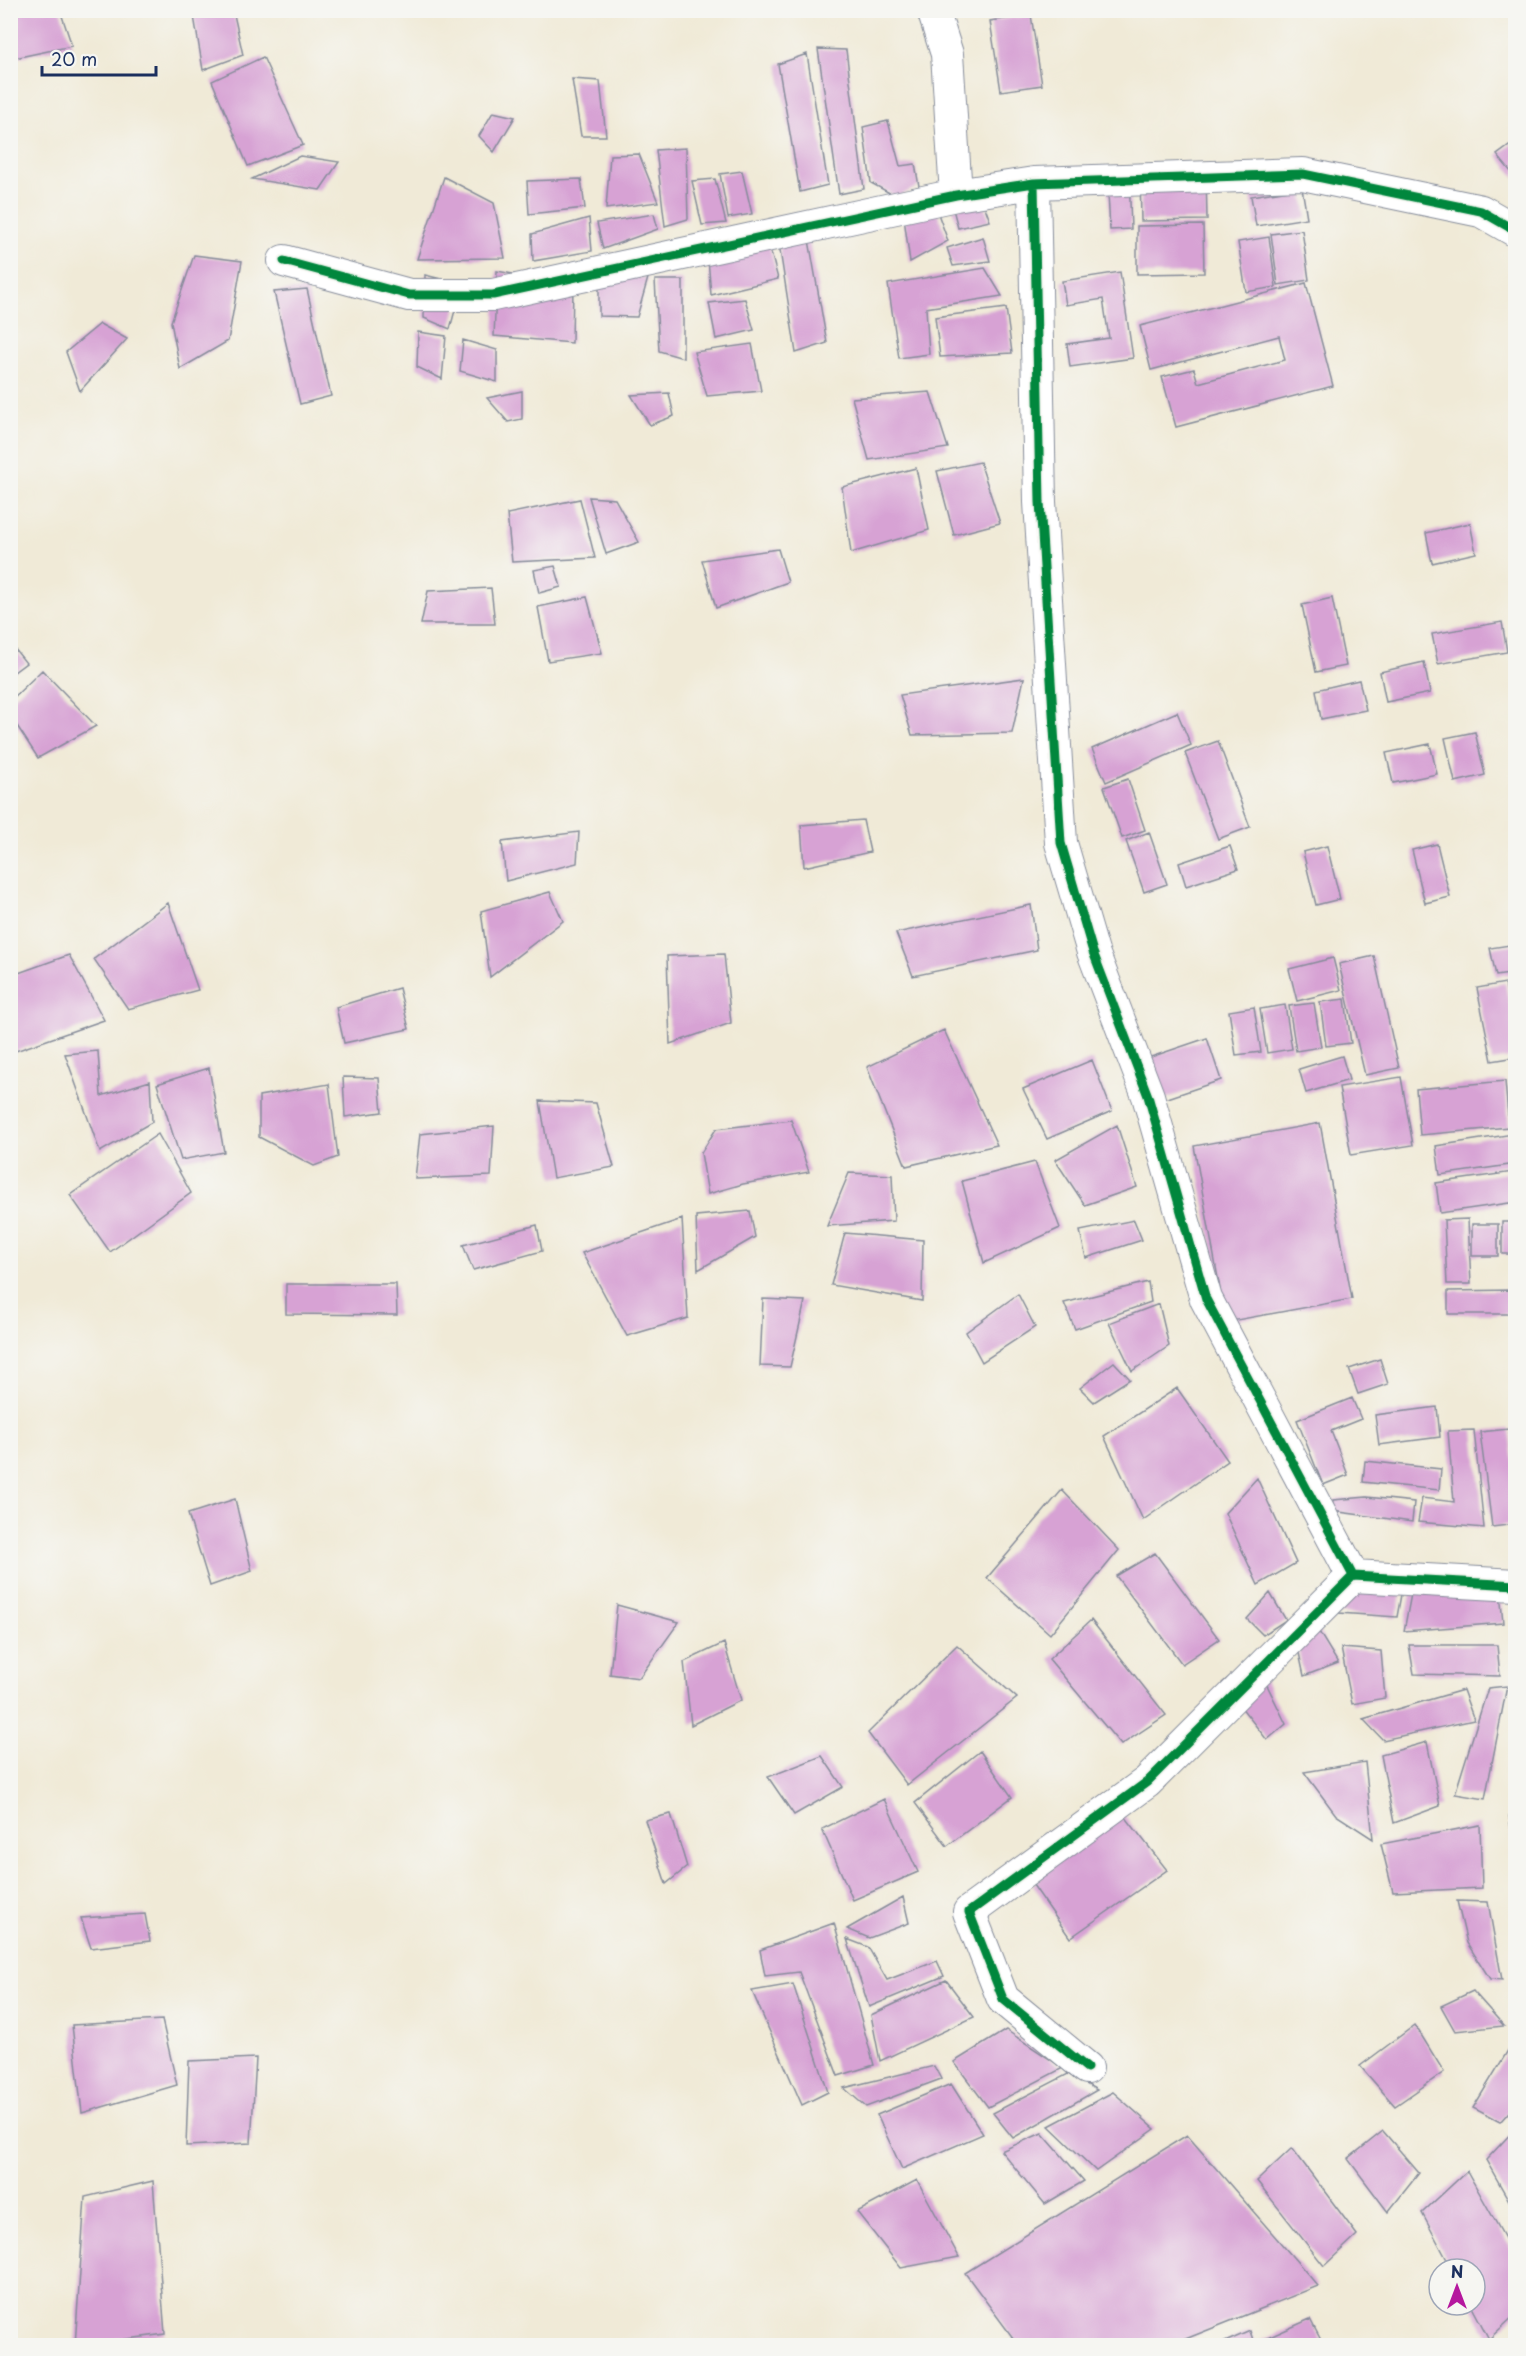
<svg xmlns="http://www.w3.org/2000/svg" width="1526" height="2356" font-family="'Playpen Sans',sans-serif">
<style>
.building{fill:#d7a2d4}
.lines{fill:none;stroke-linecap:round;stroke-linejoin:round}
.minor-casing{stroke:#868c9a;stroke-width:34}
.minor{stroke:#fff;stroke-width:32}
.cycleway-casing{stroke:#f6f6f2;stroke-width:13}
.cycleway{stroke:#00873e;stroke-width:9}
</style>
<rect width="100%" height="100%" fill="#f6f6f2"/>
<filter id="ink" filterUnits="userSpaceOnUse"><feTurbulence type="fractalNoise" baseFrequency=".0167" numOctaves="2"/><feDisplacementMap in="SourceGraphic" scale="12" xChannelSelector="R" yChannelSelector="G"/><feConvolveMatrix kernelMatrix="1 2 1 2 8 2 1 2 1" color-interpolation-filters="sRGB"/></filter>
<filter id="wash" filterUnits="userSpaceOnUse"><feTurbulence type="fractalNoise" baseFrequency=".008" numOctaves="4" result="noise"/><feDisplacementMap in="SourceGraphic" scale="24" xChannelSelector="R" yChannelSelector="G"/><feGaussianBlur stdDeviation="1.35" result="paint"/><feColorMatrix in="noise" values="0 0 0 0 0 0 0 0 0 0 0 0 0 0 0 0 0 1.4 0 .05"/><feComposite in="paint" operator="in"/></filter>
<g filter="url(#wash)">
<rect width="100%" height="100%" fill="#f0ead7"/>
<g id="blocks">
<path class="building" d="M10,10H60L72,46L10,59Z
M193,10H233L243,55L203,70Z
M1031,15L1042,85L1001,91L990,21Z
M818,49L846,50L864,189L839,194Z
M807,54L828,185L800,192L778,64Z
M263,57L303,145L248,166L212,81Z
M572,79L600,81L606,136H581Z
M493,112L515,117L494,152L479,136Z
M888,121L900,166L915,164L919,186L897,197L871,183L863,127Z
M1516,141V178L1497,155Z
M686,148L688,219L665,226L656,150Z
M639,154L658,202L606,209L610,155Z
M300,156L339,162L320,190L252,179Z
M742,171L752,214L728,218L720,174Z
M1206,172L1207,220L1141,221L1140,173Z
M1129,173L1131,229L1110,230L1107,174Z
M444,177L494,203L505,258L417,259Z
M581,179L585,208L529,214L527,181Z
M715,179L726,223L702,225L692,181Z
M1302,188L1307,218L1256,226L1251,196Z
M982,199L990,221L958,228L953,209Z
M937,211L948,241L910,262L904,218Z
M654,214L658,229L603,249L597,223Z
M805,217L827,343L796,353L775,218Z
M589,218L592,251L533,261L532,234Z
M1203,225L1204,273L1137,274V226Z
M764,226L778,279L711,295L706,235Z
M1302,230L1309,280L1278,285L1271,234Z
M983,237L990,261L953,266L947,248Z
M1269,237L1276,287L1246,292L1238,242Z
M194,255L242,261L228,341L180,369L171,322Z
M985,268L1002,296L926,308L929,354L899,358L888,284Z
M497,271L573,285L572,343L494,336Z
M1120,272L1133,358L1070,367L1067,344L1109,338L1103,299L1066,305L1062,281Z
M599,274L648,278L637,317L599,316Z
M425,275L462,284L450,329L424,318Z
M655,280H683V358L659,351Z
M1306,283L1333,386L1176,427L1162,377L1194,369L1198,383L1285,360L1279,336L1151,370L1140,326Z
M307,289L331,396L300,404L274,292Z
M745,299L754,330L716,339L709,303Z
M1006,308L1012,353L940,357L935,317Z
M100,324L127,339L80,391L66,352Z
M418,332L446,336L442,379L417,367Z
M463,340L497,350V382L460,371Z
M752,344L761,391L707,396L694,352Z
M522,391V419L508,422L487,398Z
M930,392L948,448L869,460L852,398Z
M669,393L674,416L650,425L631,395Z
M980,462L1000,523L954,535L937,471Z
M916,468L929,530L851,553L842,487Z
M589,497L615,499L639,542L606,554Z
M580,499L595,558L512,562L507,514Z
M1470,523L1476,553L1432,563L1426,533Z
M778,549L788,582L716,608L702,560Z
M555,566L561,587L539,593L534,570Z
M491,588L495,624H421L428,591Z
M587,597L602,653L548,661L538,607Z
M1332,598L1346,666L1316,672L1302,605Z
M1502,622L1507,652L1438,664L1432,634Z
M10,643L26,663L10,675Z
M1424,662L1430,693L1386,702L1380,672Z
M42,670L96,726L38,758L10,715V701Z
M1024,678L1012,733L912,735L900,695Z
M1359,680L1366,710L1321,719L1316,690Z
M1177,712L1191,745L1106,782L1092,749Z
M1475,732L1485,775L1455,782L1445,738Z
M1218,741L1250,827L1218,839L1185,753Z
M1430,744L1437,774L1393,783L1386,753Z
M1128,779L1145,830L1122,838L1104,787Z
M863,820L870,852L804,867L801,825Z
M579,832L577,863L506,881L502,842Z
M1149,832L1167,884L1144,892L1126,841Z
M1437,844L1450,897L1425,903L1412,850Z
M1230,846L1238,869L1186,886L1179,863Z
M1327,846L1340,899L1316,905L1303,852Z
M550,892L563,921L490,977L481,911Z
M168,903L198,990L128,1009L94,959Z
M1031,905L1037,950L913,976L896,933Z
M1516,944V973L1496,976L1490,948Z
M724,954L731,1023L670,1044L667,956Z
M69,955L104,1020L10,1053V976Z
M1374,956L1399,1068L1365,1075L1339,964Z
M1333,958L1341,990L1297,1001L1289,969Z
M1505,983L1516,1033V1057L1492,1061L1477,988Z
M399,988L409,1029L344,1043L336,1007Z
M1345,999L1351,1043L1326,1046L1320,1002Z
M1314,1003L1321,1047L1296,1051L1289,1006Z
M1285,1005L1292,1049L1267,1053L1260,1009Z
M1254,1007L1261,1052L1236,1055L1229,1011Z
M944,1030L997,1145L906,1166L867,1067Z
M1207,1038L1221,1080L1156,1102L1142,1060Z
M98,1051L101,1096L150,1081L152,1122L100,1152L65,1054Z
M1342,1056L1349,1080L1306,1093L1299,1069Z
M1092,1060L1112,1111L1047,1139L1023,1089Z
M209,1068L224,1152L181,1160L157,1084Z
M343,1077L379,1078L382,1112L345,1117Z
M1401,1077L1413,1145L1351,1155L1339,1087Z
M1505,1081L1509,1127L1420,1135L1416,1089Z
M329,1084L338,1157L314,1166L259,1137V1096Z
M540,1101L596,1103L614,1167L553,1178Z
M791,1120L809,1172L743,1184L708,1194L701,1153L716,1129Z
M1320,1123L1352,1299L1226,1322L1194,1146Z
M1117,1125L1137,1187L1085,1205L1055,1160Z
M494,1126L491,1176L415,1179L420,1134Z
M158,1134L191,1193L110,1252L70,1195Z
M1513,1134L1516,1164L1440,1175L1436,1146Z
M1035,1162L1060,1228L984,1263L962,1181Z
M1513,1172L1516,1202L1440,1213L1436,1183Z
M849,1173L892,1175L894,1221L827,1226Z
M750,1211L755,1237L698,1270L696,1216Z
M682,1219L688,1318L627,1336L582,1253Z
M1468,1219L1471,1284H1447L1444,1220Z
M1134,1220L1142,1240L1086,1258L1080,1231Z
M1502,1222H1516V1254H1502Z
M1472,1224H1498V1256H1472Z
M537,1225L542,1251L473,1270L463,1245Z
M845,1233L923,1240L922,1301L831,1285Z
M1148,1282L1151,1302L1075,1329L1064,1303Z
M286,1284H396L397,1315L286,1314Z
M1513,1290V1314H1448V1291Z
M1018,1294L1035,1327L982,1362L966,1332Z
M763,1299L805,1301L790,1367L760,1366Z
M1159,1304L1169,1346L1132,1371L1109,1323Z
M1380,1359L1388,1384L1358,1394L1349,1369Z
M1114,1362L1130,1379L1094,1402L1080,1388Z
M1177,1388L1228,1461L1143,1520L1104,1436Z
M1352,1398L1361,1419L1331,1431L1348,1475L1323,1485L1297,1420Z
M1437,1407L1440,1437L1379,1445L1375,1415Z
M1509,1429L1516,1483V1524L1492,1527L1480,1432Z
M1474,1430L1484,1528L1418,1522L1422,1498L1454,1502L1448,1431Z
M1365,1461L1441,1469L1439,1490L1363,1482Z
M1257,1478L1296,1563L1258,1585L1225,1513Z
M1062,1490L1119,1550L1050,1634L987,1578Z
M1367,1497L1414,1502L1412,1522L1332,1511L1333,1500Z
M235,1499L252,1571L210,1586L188,1514Z
M1155,1553L1219,1639L1182,1664L1116,1576Z
M1499,1582L1503,1623L1404,1631L1411,1594Z
M1402,1589L1397,1617L1339,1613L1342,1593Z
M1270,1593L1286,1620L1263,1635L1247,1619Z
M617,1605L679,1622L639,1678L610,1674Z
M1091,1620L1166,1715L1121,1745L1049,1659Z
M1313,1622L1338,1663L1304,1676L1296,1639Z
M724,1643L741,1700L691,1725L684,1662Z
M957,1645L1017,1698L907,1785L868,1733Z
M1409,1645H1497L1500,1676L1414,1674Z
M1341,1648L1381,1651L1385,1698L1352,1704Z
M1235,1672L1264,1679L1286,1724L1267,1740L1222,1683Z
M1507,1686L1485,1799L1455,1794L1488,1688Z
M1463,1690L1474,1720L1383,1740L1363,1719Z
M1427,1742L1440,1806L1394,1823L1381,1755Z
M980,1751L1012,1797L947,1846L915,1803Z
M822,1756L843,1787L794,1815L768,1777Z
M1365,1762L1373,1839L1336,1815L1304,1772Z
M884,1799L918,1872L853,1900L822,1829Z
M1117,1806L1167,1870L1070,1938L1033,1885Z
M671,1814L687,1867L666,1884L645,1820Z
M1516,1815V1850H1514L1509,1816Z
M1480,1825L1482,1888L1393,1892L1381,1844Z
M903,1897L909,1923L869,1938L847,1929Z
M1457,1901L1488,1902L1502,1980L1490,1979L1467,1943Z
M145,1914L150,1941L91,1948L81,1918Z
M834,1923L874,2065L838,2076L799,1972L765,1976L760,1950Z
M847,1939L868,1947L887,1980L937,1961L944,1976L869,2007Z
M946,1980L974,2017L880,2061L871,2015Z
M793,1984L828,2092L802,2105L752,1991Z
M1473,1991L1504,2026L1455,2031L1441,2006Z
M162,2020L177,2085L82,2113L72,2025Z
M1415,2025L1444,2072L1395,2106L1360,2066Z
M1006,2030L1063,2068L988,2107L954,2062Z
M1513,2042L1516,2046V2104L1500,2122L1473,2108Z
M256,2058L251,2143L186,2146L189,2061Z
M934,2066L941,2079L866,2107L844,2088Z
M1068,2074L1097,2090L1013,2138L993,2113Z
M951,2084L983,2134L902,2169L877,2115Z
M1113,2092L1155,2129L1096,2171L1049,2126Z
M1516,2128V2213L1486,2160Z
M1383,2131L1419,2173L1388,2212L1348,2159Z
M1042,2133L1084,2181L1045,2204L1001,2151Z
M1187,2135L1318,2286L1168,2346H1019L965,2273Z
M1292,2148L1357,2235L1324,2266L1257,2181Z
M1467,2171L1516,2258V2314L1489,2339L1471,2305H1475V2269H1452L1422,2213Z
M917,2180L959,2257L901,2268L857,2212Z
M153,2181L165,2334L75,2346L85,2197Z
M1310,2319L1324,2346H1263L1261,2341Z
M1250,2331L1255,2346H1216Z"/>
</g>
</g>
<g filter="url(#ink)">
<use href="#blocks" fill-opacity="0" stroke="#868c9a" stroke-width="1.5"/>
<g class="lines">
<defs>
<path id="minor" d="M933,10L947,54L956,195
M1034,183L1040,502L1061,843L1093,952L1148,1096L1206,1299L1353,1576
M284,261L409,295H493L956,195L1034,183L1303,174L1481,211L1516,231
M1087,2068L1003,1999L969,1912L1147,1782L1353,1576L1516,1585"/>
</defs>
<use href="#minor" class="minor-casing"/>
<use href="#minor" class="minor"/>
<defs>
<path id="cycleway" d="M1034,183L1040,502L1061,843L1093,952L1148,1096L1206,1299L1353,1576
M284,261L409,295H493L956,195L1034,183L1303,174L1481,211L1516,231
M1087,2068L1003,1999L969,1912L1147,1782L1353,1576L1516,1585"/>
</defs>
<use href="#cycleway" class="cycleway-casing"/>
<use href="#cycleway" class="cycleway"/>
</g>
</g>
<rect width="1526" height="2356" fill="none" stroke="#f6f6f2" stroke-width="36"/>
<g transform="translate(1457 2287)"><circle r="28" fill="#f6f6f2" stroke="#9ea6b7" stroke-width="1.5"/>
<path d="M0-4.5L10 22L0 15L-10 22Z" fill="#b5179e"/>
<text y="-9" font-size="16" font-weight="bold" text-anchor="middle" fill="#1b2f5e">N</text>
</g>
<path d="M42 66v9h114v-9" fill="none" stroke="#1b2f5e" stroke-width="3"/>
<text x="51" y="66" font-size="18" fill="#1b2f5e" stroke="#f6f6f2" stroke-width="4.5" paint-order="stroke">20 m</text>
</svg>
